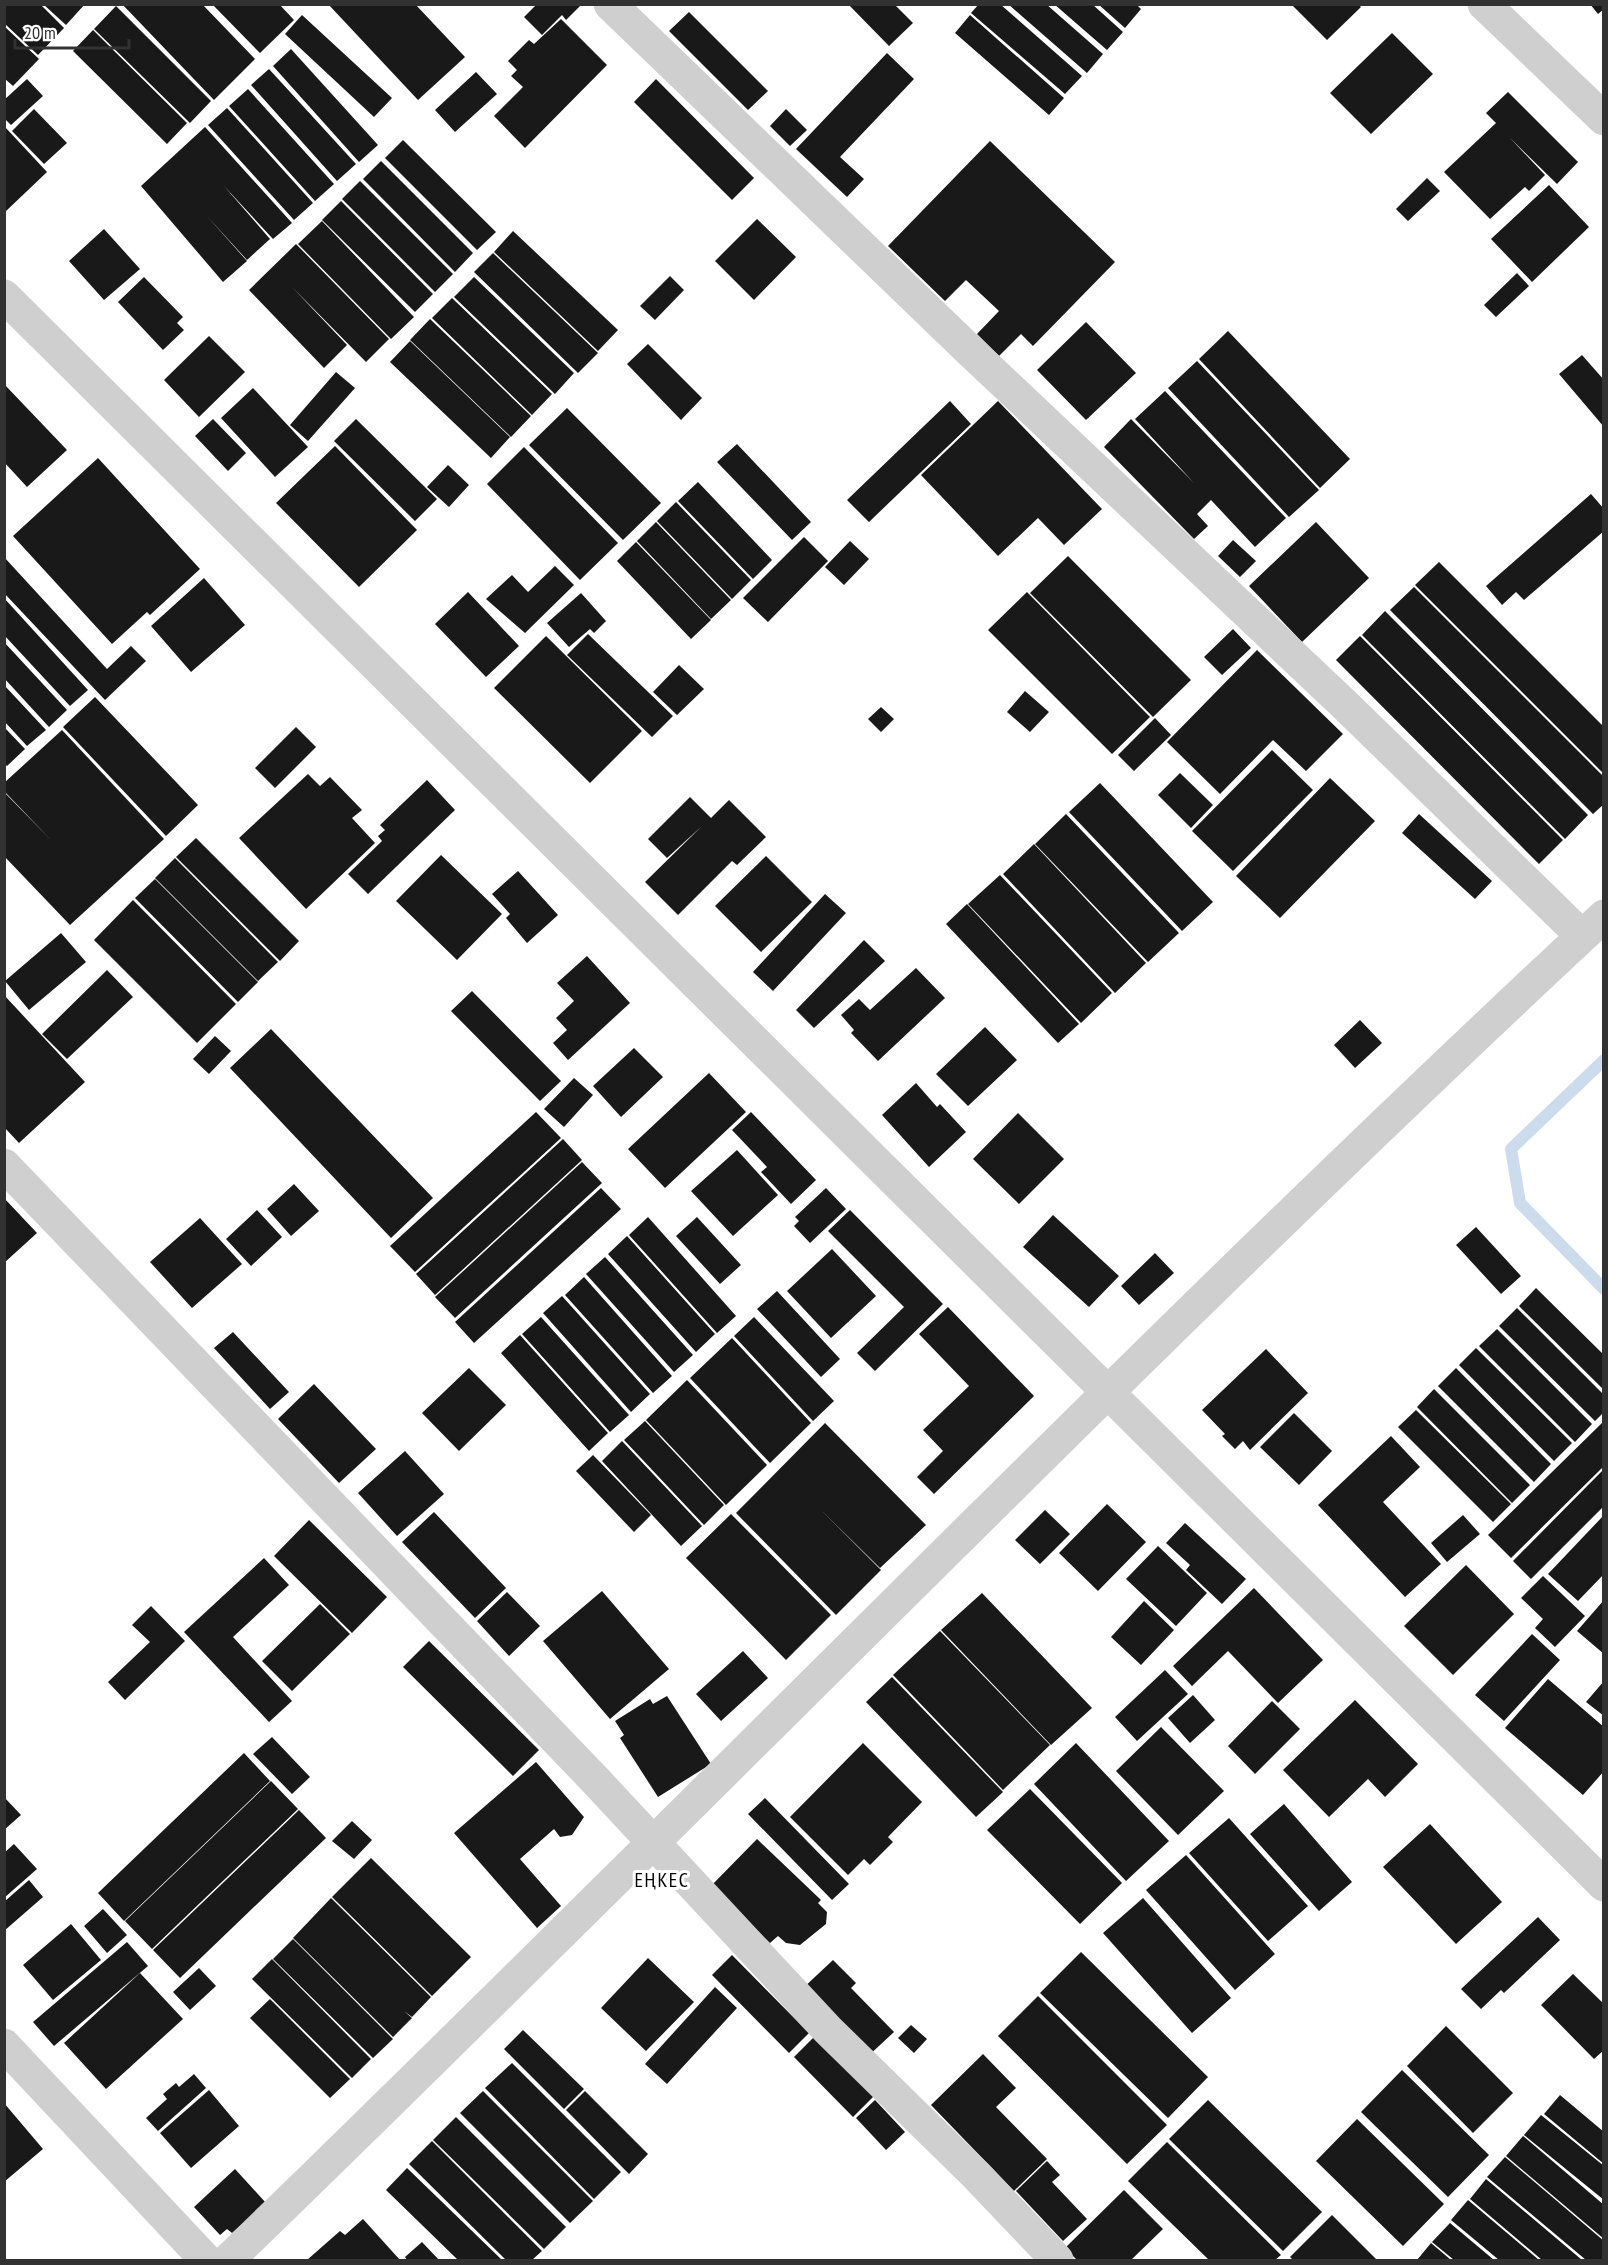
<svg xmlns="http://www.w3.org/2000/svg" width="1608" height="2265" font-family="'PT Sans Narrow',sans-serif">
	<rect width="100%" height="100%" fill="#fff"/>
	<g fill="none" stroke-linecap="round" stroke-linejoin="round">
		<path stroke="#cddced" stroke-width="12" d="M 1604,1060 L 1511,1149 L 1520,1203 L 1604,1289"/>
	</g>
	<path fill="#191919" d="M 4,4 L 40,4 L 64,28 L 38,55 L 4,23 Z
		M 43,4 L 85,4 L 66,25 Z
		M 122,4 L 202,4 L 255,59 L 214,100 Z
		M 212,4 L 279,4 L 294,20 L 260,53 Z
		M 328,4 L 415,4 L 465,57 L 418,100 Z
		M 537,4 L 579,4 L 580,6 L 566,20 L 562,15 L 542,35 L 524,17 Z
		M 848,4 L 894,4 L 913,23 L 889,46 Z
		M 979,4 L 1000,4 L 1082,76 L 1065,94 L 971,13 Z
		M 1008,4 L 1046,4 L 1103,54 L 1087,73 Z
		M 1054,4 L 1092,4 L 1123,32 L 1107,50 Z
		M 1098,4 L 1136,4 L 1141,9 L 1125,28 Z
		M 1291,4 L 1358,4 L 1361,7 L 1327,40 Z
		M 1590,4 L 1604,4 L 1604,9 L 1598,14 Z
		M 116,6 L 211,101 L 190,123 L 94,29 Z
		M 689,12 L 768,91 L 748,110 L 669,31 Z
		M 302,15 L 392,98 L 374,117 L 285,34 Z
		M 970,15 L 1064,98 L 1049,115 L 955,33 Z
		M 561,19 L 607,65 L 525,148 L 494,116 L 523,87 L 511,76 L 517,70 L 508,61 L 529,40 L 534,44 Z
		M 4,26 L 39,59 L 13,86 L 4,78 Z
		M 93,30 L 187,123 L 167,144 L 73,51 Z
		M 1392,33 L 1433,74 L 1371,134 L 1330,93 Z
		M 291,49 L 378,145 L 359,162 L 273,66 Z
		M 887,53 L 914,79 L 840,157 L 864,179 L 847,197 L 796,149 Z
		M 269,69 L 356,164 L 337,181 L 251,85 Z
		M 476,72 L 497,94 L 455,132 L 435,110 Z
		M 27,79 L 43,96 L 11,125 L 4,118 L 4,100 Z
		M 656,79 L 754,178 L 732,200 L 634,102 Z
		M 248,89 L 334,184 L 315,201 L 229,106 Z
		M 1508,92 L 1578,162 L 1557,184 L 1510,138 L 1545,175 L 1529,191 L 1525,187 L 1490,219 L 1444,172 L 1496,123 L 1486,113 Z
		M 227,108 L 313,203 L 294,220 L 208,125 Z
		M 34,109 L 67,143 L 44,164 L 12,131 Z
		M 786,109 L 807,130 L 790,146 L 770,126 Z
		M 5,127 L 47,172 L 5,212 Z
		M 205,127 L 292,223 L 273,239 L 224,186 L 270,239 L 247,260 L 206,215 L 247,261 L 223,282 L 141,186 Z
		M 403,140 L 496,232 L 477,250 L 385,158 Z
		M 990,141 L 1115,262 L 1033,346 L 1021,334 L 999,356 L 977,334 L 999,311 L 966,280 L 945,301 L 888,246 Z
		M 381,161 L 473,253 L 455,272 L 363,179 Z
		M 1427,178 L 1440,191 L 1408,221 L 1396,209 Z
		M 360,181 L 453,274 L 435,292 L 342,199 Z
		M 1549,185 L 1589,227 L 1532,282 L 1491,239 Z
		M 341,201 L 433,294 L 415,312 L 322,220 Z
		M 757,219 L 796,257 L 754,300 L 715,261 Z
		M 322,221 L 414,317 L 391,339 L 298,244 Z
		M 104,229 L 140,269 L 104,300 L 69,261 Z
		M 513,231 L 618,330 L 598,351 L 494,252 Z
		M 296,244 L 389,339 L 366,362 L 292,287 L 347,345 L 324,368 L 249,290 Z
		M 493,253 L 598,353 L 578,373 L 474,272 Z
		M 1517,273 L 1529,286 L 1496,317 L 1484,305 Z
		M 670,276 L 684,290 L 655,320 L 640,306 Z
		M 144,277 L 183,317 L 177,323 L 184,330 L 163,350 L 118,302 Z
		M 474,277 L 574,373 L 555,394 L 454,297 Z
		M 452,298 L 552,394 L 532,415 L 432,318 Z
		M 430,319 L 531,416 L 511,437 L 410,340 Z
		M 1086,322 L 1136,373 L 1086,420 L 1037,370 Z
		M 1228,331 L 1350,459 L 1320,488 L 1199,359 Z
		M 209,336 L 245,372 L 199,417 L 164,380 Z
		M 410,341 L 510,437 L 491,458 L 390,362 Z
		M 648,344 L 702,398 L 681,420 L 627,364 Z
		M 1582,355 L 1604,380 L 1604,427 L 1559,374 Z
		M 1197,361 L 1319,490 L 1289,517 L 1168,388 Z
		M 336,372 L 355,388 L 308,441 L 290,425 Z
		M 4,384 L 67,450 L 27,487 L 4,462 Z
		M 253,388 L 308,447 L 275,477 L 221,418 Z
		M 1165,391 L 1286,518 L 1255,547 L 1211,500 L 1197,514 L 1208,526 L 1194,539 L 1104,447 L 1131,419 L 1194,483 L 1135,419 Z
		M 950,401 L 971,424 L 869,522 L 847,500 Z
		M 998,401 L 1102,509 L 1064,545 L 1038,518 L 998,556 L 921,475 Z
		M 567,408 L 661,503 L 623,540 L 529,445 Z
		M 213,419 L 246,453 L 228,471 L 195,436 Z
		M 356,419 L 437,499 L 415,521 L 334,441 Z
		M 737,444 L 811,522 L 792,540 L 717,462 Z
		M 335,446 L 417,530 L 359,587 L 276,503 Z
		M 524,447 L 618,543 L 580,580 L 487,484 Z
		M 98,458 L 200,569 L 150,615 L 147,612 L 112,644 L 13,536 Z
		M 448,465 L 469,485 L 449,507 L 427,487 Z
		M 698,482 L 772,560 L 753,579 L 678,501 Z
		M 1591,494 L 1604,509 L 1604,531 L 1524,600 L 1516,592 L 1502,605 L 1486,586 Z
		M 676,502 L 751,580 L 732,599 L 657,521 Z
		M 656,522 L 731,600 L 711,619 L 637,541 Z
		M 1316,522 L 1369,578 L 1302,642 L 1249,586 Z
		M 804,537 L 828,561 L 768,622 L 743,598 Z
		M 1233,540 L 1256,561 L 1240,577 L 1218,556 Z
		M 850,541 L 869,559 L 844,585 L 825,567 Z
		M 636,542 L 711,620 L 691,639 L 617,561 Z
		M 1068,556 L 1191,680 L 1153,717 L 1030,593 Z
		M 4,557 L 107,669 L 131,646 L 146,661 L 105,700 L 4,593 Z
		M 1439,562 L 1604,727 L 1604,774 L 1415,585 Z
		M 555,566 L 574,585 L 525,633 L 486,599 L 512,575 L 528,592 Z
		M 204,578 L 245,625 L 191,672 L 151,626 Z
		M 1414,587 L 1604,777 L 1604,804 L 1593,814 L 1390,610 Z
		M 468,592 L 519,646 L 486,677 L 435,624 Z
		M 1027,592 L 1150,717 L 1112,754 L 988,630 Z
		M 581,593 L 606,621 L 594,633 L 590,629 L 569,647 L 547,623 Z
		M 4,598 L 88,690 L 70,706 L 4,635 Z
		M 1385,611 L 1588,815 L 1565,839 L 1362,635 Z
		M 1233,629 L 1251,648 L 1222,675 L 1204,657 Z
		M 588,634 L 673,716 L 652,737 L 567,655 Z
		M 546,636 L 642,731 L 590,783 L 494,688 Z
		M 1360,636 L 1563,840 L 1539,864 L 1336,660 Z
		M 4,642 L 67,710 L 49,727 L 4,678 Z
		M 1257,650 L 1343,734 L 1306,771 L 1273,740 L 1220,794 L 1167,742 Z
		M 679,665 L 704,689 L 677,715 L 653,692 Z
		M 4,685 L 46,730 L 27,746 L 4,721 Z
		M 1025,691 L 1049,712 L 1030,732 L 1007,712 Z
		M 95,697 L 198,805 L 166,836 L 63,727 Z
		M 881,707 L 894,719 L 881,732 L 868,719 Z
		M 1155,718 L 1171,735 L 1134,771 L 1118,755 Z
		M 4,727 L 25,749 L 7,766 L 4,763 Z
		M 296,727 L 316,747 L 275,788 L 255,768 Z
		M 62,730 L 164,839 L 70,925 L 4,856 L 4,792 L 52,841 L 4,791 L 4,783 Z
		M 1272,750 L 1313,790 L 1233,871 L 1192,831 Z
		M 1180,773 L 1213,805 L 1191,828 L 1158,795 Z
		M 308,774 L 320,786 L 330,777 L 362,810 L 352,818 L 375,843 L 306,909 L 239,838 Z
		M 1330,778 L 1375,821 L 1280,918 L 1236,876 Z
		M 427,780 L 455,810 L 368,894 L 348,874 L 382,841 L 378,836 L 385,830 L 380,825 Z
		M 1100,783 L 1213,902 L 1182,931 L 1069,812 Z
		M 690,797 L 711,818 L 729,800 L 766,837 L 737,865 L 732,861 L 678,915 L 645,882 L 702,826 L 667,858 L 648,839 Z
		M 1066,814 L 1179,933 L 1148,962 L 1035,844 Z
		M 1419,814 L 1492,881 L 1475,899 L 1402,833 Z
		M 196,838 L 299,941 L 280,961 L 176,857 Z
		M 1034,844 L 1146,963 L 1115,993 L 1003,874 Z
		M 441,855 L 502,914 L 457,960 L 396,901 Z
		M 766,856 L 812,902 L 761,952 L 715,906 Z
		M 175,858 L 278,962 L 258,981 L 155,878 Z
		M 518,871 L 558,915 L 527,943 L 506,918 L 510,914 L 492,894 Z
		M 1000,875 L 1112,993 L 1081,1023 L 968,904 Z
		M 155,879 L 258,982 L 238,1002 L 135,898 Z
		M 825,894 L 846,913 L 773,991 L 753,972 Z
		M 133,900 L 236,1004 L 197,1043 L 94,940 Z
		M 967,904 L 1079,1024 L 1058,1043 L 946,924 Z
		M 61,933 L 86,962 L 29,1010 L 5,981 Z
		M 864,940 L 885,961 L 814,1028 L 796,1010 Z
		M 587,956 L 630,1003 L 568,1060 L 553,1043 L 567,1030 L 556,1018 L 574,1001 L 557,983 Z
		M 916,968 L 945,998 L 878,1061 L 851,1033 L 854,1030 L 841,1015 L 859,999 L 870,1010 Z
		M 107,970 L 133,997 L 67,1059 L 42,1034 Z
		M 472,991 L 561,1081 L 540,1101 L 451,1011 Z
		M 4,995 L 85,1082 L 19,1143 L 4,1127 Z
		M 1360,1020 L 1382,1043 L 1355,1068 L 1334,1045 Z
		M 985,1027 L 1017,1060 L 968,1106 L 936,1074 Z
		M 271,1029 L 433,1198 L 391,1238 L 230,1068 Z
		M 215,1036 L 231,1051 L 209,1074 L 193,1059 Z
		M 634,1048 L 663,1077 L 621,1117 L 593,1086 Z
		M 709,1073 L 746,1112 L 665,1188 L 628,1149 Z
		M 574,1078 L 593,1095 L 564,1127 L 544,1109 Z
		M 916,1083 L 937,1107 L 940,1104 L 966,1132 L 929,1167 L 882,1115 Z
		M 536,1112 L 561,1138 L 415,1272 L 390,1246 Z
		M 751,1112 L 816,1180 L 791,1204 L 761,1172 L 767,1167 L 732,1130 Z
		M 1018,1113 L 1064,1159 L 1019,1204 L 973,1159 Z
		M 563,1139 L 582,1160 L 435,1295 L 416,1274 Z
		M 737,1150 L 778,1195 L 733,1236 L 691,1191 Z
		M 582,1162 L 602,1183 L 455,1318 L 435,1297 Z
		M 294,1184 L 319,1211 L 291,1236 L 267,1209 Z
		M 601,1188 L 621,1209 L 474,1343 L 455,1322 Z
		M 826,1188 L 846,1209 L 810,1243 L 794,1226 L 799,1221 L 795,1217 Z
		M 4,1198 L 37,1233 L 4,1263 Z
		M 257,1210 L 282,1237 L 251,1266 L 226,1239 Z
		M 850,1210 L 943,1304 L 875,1371 L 857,1353 L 904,1307 L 828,1231 Z
		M 1053,1215 L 1119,1276 L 1089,1307 L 1023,1247 Z
		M 648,1217 L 736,1316 L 717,1333 L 629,1235 Z
		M 697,1217 L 741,1265 L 720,1284 L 676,1236 Z
		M 200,1218 L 242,1264 L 192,1308 L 150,1262 Z
		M 1476,1227 L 1521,1276 L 1501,1294 L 1456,1245 Z
		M 627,1236 L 715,1334 L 696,1352 L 608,1254 Z
		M 832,1249 L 876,1296 L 831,1338 L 787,1291 Z
		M 1155,1253 L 1174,1273 L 1139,1305 L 1121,1286 Z
		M 605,1257 L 693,1355 L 674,1372 L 586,1274 Z
		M 584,1277 L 672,1376 L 653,1393 L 565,1295 Z
		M 1536,1288 L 1604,1355 L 1604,1390 L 1519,1306 Z
		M 777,1291 L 840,1359 L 821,1377 L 757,1309 Z
		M 562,1296 L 650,1394 L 631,1412 L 543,1313 Z
		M 948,1307 L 1034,1396 L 934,1494 L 917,1477 L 943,1451 L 923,1430 L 969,1386 L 919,1334 Z
		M 1517,1308 L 1604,1395 L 1604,1412 L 1595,1421 L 1499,1326 Z
		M 541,1317 L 629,1415 L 610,1432 L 522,1334 Z
		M 754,1317 L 834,1401 L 813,1421 L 734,1336 Z
		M 1497,1329 L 1592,1424 L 1575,1442 L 1479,1346 Z
		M 233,1332 L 289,1392 L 270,1409 L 214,1348 Z
		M 520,1335 L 608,1433 L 589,1451 L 501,1353 Z
		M 732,1338 L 811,1423 L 770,1463 L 690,1378 Z
		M 1476,1348 L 1572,1443 L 1554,1461 L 1459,1365 Z
		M 1266,1349 L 1308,1393 L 1250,1450 L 1243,1441 L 1235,1449 L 1222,1436 L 1225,1434 L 1202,1410 Z
		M 469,1368 L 506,1405 L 459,1451 L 422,1413 Z
		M 1456,1368 L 1551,1464 L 1534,1482 L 1438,1386 Z
		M 687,1380 L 767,1465 L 726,1505 L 646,1420 Z
		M 314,1384 L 376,1449 L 339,1483 L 278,1419 Z
		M 1434,1389 L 1530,1485 L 1512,1503 L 1417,1407 Z
		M 1416,1410 L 1511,1504 L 1493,1522 L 1398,1427 Z
		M 1294,1413 L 1332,1451 L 1299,1485 L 1260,1447 Z
		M 645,1421 L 724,1505 L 704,1525 L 624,1440 Z
		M 1604,1421 L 1604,1466 L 1511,1558 L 1488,1535 Z
		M 825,1423 L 926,1525 L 880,1568 L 822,1511 L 881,1570 L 836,1615 L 736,1513 Z
		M 1391,1436 L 1420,1467 L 1383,1502 L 1441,1564 L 1405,1597 L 1318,1505 Z
		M 622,1441 L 702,1526 L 681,1546 L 602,1461 Z
		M 405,1451 L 444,1494 L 397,1536 L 358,1493 Z
		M 593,1455 L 651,1515 L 634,1532 L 576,1471 Z
		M 1604,1469 L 1604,1506 L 1531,1579 L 1513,1561 Z
		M 1107,1504 L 1146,1542 L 1098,1591 L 1059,1553 Z
		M 1045,1510 L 1070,1534 L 1040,1564 L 1015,1540 Z
		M 434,1512 L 506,1588 L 475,1618 L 402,1542 Z
		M 731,1514 L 831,1615 L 786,1660 L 686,1558 Z
		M 1463,1515 L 1480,1534 L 1447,1562 L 1431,1543 Z
		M 1604,1515 L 1604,1574 L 1578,1601 L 1548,1574 Z
		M 309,1520 L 387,1597 L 352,1633 L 274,1556 Z
		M 1185,1523 L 1246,1579 L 1222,1604 L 1186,1570 L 1190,1565 L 1166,1543 Z
		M 1158,1546 L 1207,1593 L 1176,1626 L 1126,1579 Z
		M 264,1558 L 289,1585 L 233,1637 L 292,1701 L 269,1722 L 184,1632 Z
		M 1466,1565 L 1514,1614 L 1453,1675 L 1404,1626 Z
		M 1543,1576 L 1585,1616 L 1555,1647 L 1535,1628 L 1543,1619 L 1521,1598 Z
		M 1254,1588 L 1323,1660 L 1278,1703 L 1228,1651 L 1192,1686 L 1173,1666 Z
		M 602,1591 L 669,1669 L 610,1719 L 543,1641 Z
		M 507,1592 L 540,1626 L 509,1656 L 477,1621 Z
		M 982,1593 L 1092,1708 L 1051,1745 L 941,1630 Z
		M 1604,1600 L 1604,1654 L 1577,1631 Z
		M 1144,1601 L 1174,1630 L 1141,1665 L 1111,1637 Z
		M 320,1604 L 350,1634 L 292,1691 L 262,1661 Z
		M 151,1606 L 185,1641 L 125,1700 L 108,1682 L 150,1642 L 132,1625 Z
		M 940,1631 L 1050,1745 L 1003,1790 L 893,1675 Z
		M 1532,1634 L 1560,1660 L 1504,1721 L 1475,1695 Z
		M 429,1641 L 539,1750 L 513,1776 L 403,1667 Z
		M 743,1651 L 768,1678 L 721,1721 L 696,1694 Z
		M 1165,1670 L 1188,1694 L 1137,1741 L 1115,1717 Z
		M 892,1677 L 1003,1792 L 976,1817 L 866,1702 Z
		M 1548,1679 L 1604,1727 L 1604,1771 L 1583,1795 L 1505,1728 Z
		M 1604,1681 L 1604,1716 L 1586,1702 Z
		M 1193,1695 L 1215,1720 L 1190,1743 L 1168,1718 Z
		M 667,1696 L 711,1764 L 658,1797 L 620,1738 L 624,1735 L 615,1721 L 650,1699 L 653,1704 Z
		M 1355,1700 L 1418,1764 L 1385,1797 L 1368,1779 L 1329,1817 L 1283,1770 Z
		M 1272,1701 L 1300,1729 L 1255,1774 L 1228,1746 Z
		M 1161,1727 L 1224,1791 L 1178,1835 L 1116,1771 Z
		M 272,1737 L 310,1777 L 292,1794 L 253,1754 Z
		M 863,1743 L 922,1802 L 888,1837 L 893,1842 L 870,1865 L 864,1859 L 848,1875 L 790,1817 Z
		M 1076,1743 L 1169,1841 L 1126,1881 L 1034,1784 Z
		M 244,1753 L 270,1781 L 124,1921 L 98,1893 Z
		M 536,1762 L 584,1817 L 572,1835 L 560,1837 L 554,1829 L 520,1859 L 561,1906 L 537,1928 L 454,1833 Z
		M 271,1781 L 298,1809 L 152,1949 L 125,1921 Z
		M 1030,1789 L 1122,1883 L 1080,1924 L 987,1830 Z
		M 4,1797 L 21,1815 L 4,1830 Z
		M 765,1798 L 849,1884 L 832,1900 L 748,1814 Z
		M 1284,1804 L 1352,1882 L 1319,1911 L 1250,1834 Z
		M 299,1810 L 326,1838 L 180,1978 L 153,1950 Z
		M 1229,1818 L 1308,1906 L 1268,1941 L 1189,1853 Z
		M 352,1821 L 372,1840 L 354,1859 L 332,1841 Z
		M 1430,1824 L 1502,1902 L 1456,1944 L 1383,1867 Z
		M 757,1839 L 821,1900 L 818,1903 L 827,1912 L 826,1924 L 800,1945 L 786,1943 L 778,1936 L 770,1943 L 711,1886 Z
		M 14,1844 L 37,1869 L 4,1898 L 4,1853 Z
		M 1186,1855 L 1275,1954 L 1235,1990 L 1146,1890 Z
		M 371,1858 L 471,1957 L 432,1996 L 332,1897 Z
		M 29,1880 L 43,1897 L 4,1931 L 4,1902 Z
		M 331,1898 L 431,1997 L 412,2017 L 404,2011 L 412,2018 L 393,2037 L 293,1938 Z
		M 1143,1898 L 1231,1998 L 1192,2033 L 1103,1933 Z
		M 103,1909 L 127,1935 L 107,1953 L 84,1926 Z
		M 1538,1917 L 1560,1940 L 1504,1993 L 1501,1990 L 1481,2009 L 1461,1989 Z
		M 71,1924 L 101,1960 L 53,2000 L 23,1965 Z
		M 293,1939 L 393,2039 L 373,2058 L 273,1959 Z
		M 127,1942 L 148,1966 L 54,2046 L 33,2022 Z
		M 1081,1952 L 1208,2077 L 1168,2118 L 1040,1993 Z
		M 732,1955 L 809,2033 L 789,2053 L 712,1975 Z
		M 648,1958 L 694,2002 L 646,2051 L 601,2008 Z
		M 272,1959 L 371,2059 L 352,2078 L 252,1979 Z
		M 833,1960 L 856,1983 L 851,1988 L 894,2032 L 866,2058 L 801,1990 Z
		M 199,1968 L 216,1986 L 190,2010 L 173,1992 Z
		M 140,1973 L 183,2019 L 106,2089 L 64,2043 Z
		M 1573,1974 L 1604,2004 L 1604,2050 L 1594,2059 L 1541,2005 Z
		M 715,1987 L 737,2008 L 667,2084 L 645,2064 Z
		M 1038,1996 L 1167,2125 L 1127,2164 L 998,2036 Z
		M 270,1999 L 350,2079 L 330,2098 L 250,2018 Z
		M 911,2025 L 927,2039 L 914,2053 L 898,2038 Z
		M 1446,2026 L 1513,2093 L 1473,2133 L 1407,2066 Z
		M 523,2030 L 584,2089 L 564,2109 L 504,2049 Z
		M 814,2037 L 874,2096 L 853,2117 L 794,2057 Z
		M 983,2054 L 1016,2088 L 996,2107 L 1047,2159 L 1014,2191 L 931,2105 Z
		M 512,2063 L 621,2172 L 594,2199 L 485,2088 Z
		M 1402,2070 L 1489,2155 L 1448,2197 L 1361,2112 Z
		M 194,2074 L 206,2088 L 158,2131 L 146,2118 L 167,2099 L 163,2094 L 176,2083 L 179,2087 Z
		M 209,2090 L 239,2126 L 191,2168 L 160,2133 Z
		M 483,2091 L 593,2201 L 570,2223 L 460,2113 Z
		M 585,2091 L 648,2154 L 629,2174 L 566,2110 Z
		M 1560,2095 L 1604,2132 L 1604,2164 L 1544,2114 Z
		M 875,2100 L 905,2132 L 886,2150 L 856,2118 Z
		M 1208,2100 L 1322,2212 L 1283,2251 L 1169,2139 Z
		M 4,2103 L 43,2149 L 4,2182 Z
		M 1541,2115 L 1604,2166 L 1604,2200 L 1524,2135 Z
		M 456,2117 L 566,2227 L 544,2249 L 433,2140 Z
		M 1357,2119 L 1444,2204 L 1403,2246 L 1316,2161 Z
		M 1523,2136 L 1604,2205 L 1604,2239 L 1506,2156 Z
		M 432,2141 L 542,2251 L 532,2260 L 506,2260 L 409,2164 Z
		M 1167,2142 L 1281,2255 L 1275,2260 L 1209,2260 L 1128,2181 Z
		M 1505,2157 L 1604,2241 L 1604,2260 L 1586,2260 L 1487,2177 Z
		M 1047,2161 L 1060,2175 L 1052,2182 L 1087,2219 L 1063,2241 L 1016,2191 Z
		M 407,2168 L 502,2260 L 458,2260 L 386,2190 Z
		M 235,2169 L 266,2203 L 232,2233 L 227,2229 L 220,2235 L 194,2207 Z
		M 1486,2179 L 1582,2260 L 1542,2260 L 1470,2199 Z
		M 1124,2190 L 1163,2229 L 1131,2260 L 1077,2260 L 1065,2248 Z
		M 1468,2200 L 1539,2260 L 1499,2260 L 1451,2220 Z
		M 1332,2215 L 1377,2260 L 1293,2260 L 1290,2257 Z
		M 363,2219 L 400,2260 L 307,2260 L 340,2231 L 345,2235 Z
		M 1450,2223 L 1494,2260 L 1454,2260 L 1432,2242 Z
		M 422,2242 L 439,2260 L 407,2260 L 405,2257 Z
		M 1431,2243 L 1451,2260 L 1417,2260 Z"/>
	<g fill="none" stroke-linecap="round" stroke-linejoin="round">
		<path stroke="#cfcfcf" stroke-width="33" d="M 610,4 L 966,347 L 1346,706 L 1582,936
			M 1484,4 L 1604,119
			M 4,296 L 1604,1885
			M 4,1165 L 597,1782 L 828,2030 L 976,2175 L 1057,2260
			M 4,2045 L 206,2260
			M 228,2260 C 689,1815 1134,1353 1604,916"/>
	</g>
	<g text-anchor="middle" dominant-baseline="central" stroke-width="6" stroke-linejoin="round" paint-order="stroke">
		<g font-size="20" letter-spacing="1.5" fill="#000" stroke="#fff">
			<text x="662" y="1880">ЕҢКЕС</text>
		</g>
	</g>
	<rect width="1608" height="2265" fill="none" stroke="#323232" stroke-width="12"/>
	<path d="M15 39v9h114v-9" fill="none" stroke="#323232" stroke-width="3"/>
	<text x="24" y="39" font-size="18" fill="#323232" stroke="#ffffff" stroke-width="4.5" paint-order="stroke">20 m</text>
</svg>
